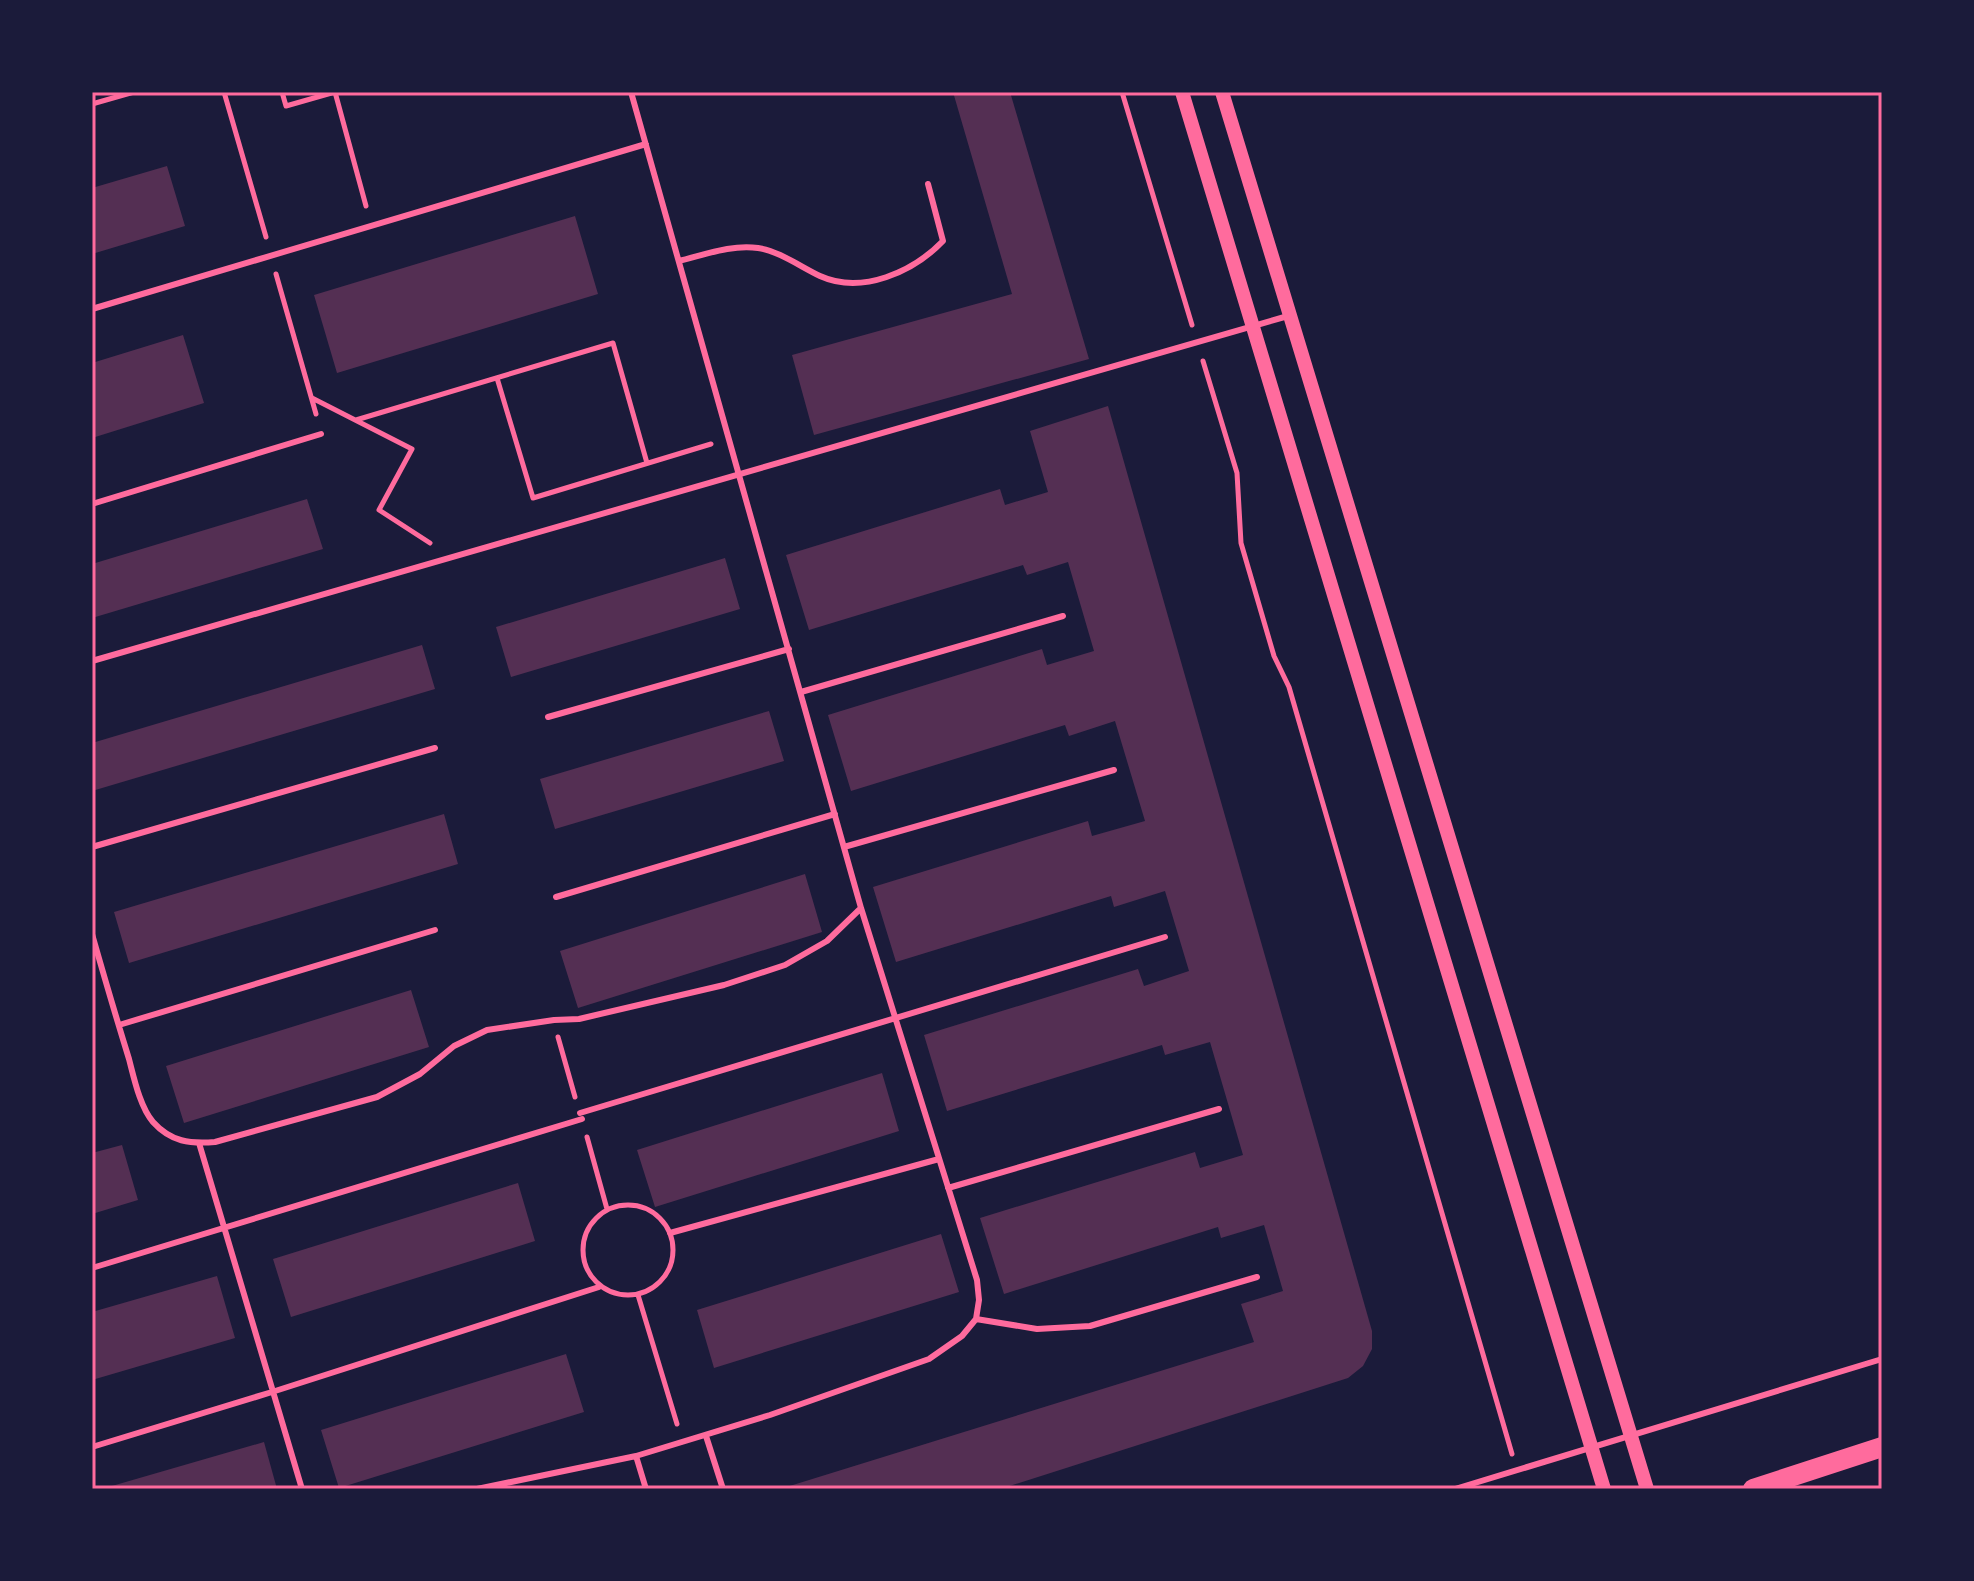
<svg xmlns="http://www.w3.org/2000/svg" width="1974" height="1581" font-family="Georgia,serif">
	<rect width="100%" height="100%" fill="#1b1b3a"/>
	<path fill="#542f53" d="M 953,92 L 1010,92 L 1089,359 L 814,435 L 792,355 L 1012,294 Z
		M 167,166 L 185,226 L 92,254 L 92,188 Z
		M 575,216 L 598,294 L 337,373 L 314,295 Z
		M 183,335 L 204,403 L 92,438 L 92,363 Z
		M 1108,406 L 1372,1331 L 1372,1349 L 1363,1366 L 1348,1378 L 1000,1489 L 780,1489 L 1254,1342 L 1241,1304 L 1283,1291 L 1264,1225 L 1221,1238 L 1218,1227 L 1004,1294 L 980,1218 L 1195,1152 L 1200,1168 L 1243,1155 L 1210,1042 L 1165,1055 L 1162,1045 L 947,1111 L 924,1035 L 1138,969 L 1144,986 L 1189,971 L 1165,891 L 1114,907 L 1111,896 L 896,962 L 873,887 L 1088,821 L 1092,836 L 1145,821 L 1115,721 L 1069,736 L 1065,725 L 851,791 L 828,715 L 1042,649 L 1047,665 L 1094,651 L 1068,562 L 1027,575 L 1023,565 L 809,630 L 786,555 L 1000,489 L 1005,505 L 1048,492 L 1030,431 Z
		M 307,499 L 323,549 L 92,618 L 92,564 Z
		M 725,558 L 740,609 L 511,677 L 496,627 Z
		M 422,645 L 435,689 L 92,791 L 92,743 Z
		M 769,711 L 784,761 L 555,829 L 540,779 Z
		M 444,814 L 458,864 L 129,963 L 114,912 Z
		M 805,874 L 822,932 L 578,1008 L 560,951 Z
		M 411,990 L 429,1047 L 184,1123 L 166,1066 Z
		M 882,1073 L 899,1131 L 655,1207 L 637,1150 Z
		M 122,1145 L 138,1200 L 92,1214 L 92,1153 Z
		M 518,1183 L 535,1241 L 291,1317 L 273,1259 Z
		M 941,1234 L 959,1292 L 714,1368 L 697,1310 Z
		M 217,1276 L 235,1338 L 92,1380 L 92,1312 Z
		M 566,1354 L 584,1412 L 339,1488 L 321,1430 Z
		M 264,1442 L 277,1489 L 105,1489 L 105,1488 Z"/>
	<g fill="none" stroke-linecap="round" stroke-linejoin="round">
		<path stroke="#ff6b9d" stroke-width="5" d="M 224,92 L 266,237
			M 282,92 L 286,106 L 335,92 L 366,206
			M 1122,92 L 1192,325
			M 92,104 L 134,92
			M 276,274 L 316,414
			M 1203,361 L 1237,473 L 1241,543 L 1274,656 L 1289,687 L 1512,1454
			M 497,378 L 533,498 L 711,444
			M 312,398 L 412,449 L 379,510 L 430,543
			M 356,420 L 613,343 L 647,463
			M 558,1037 L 575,1097
			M 587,1137 L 607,1209
			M583 1250a45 45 0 1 1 90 0a45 45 0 1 1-90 0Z
			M 638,1295 L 677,1424"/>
		<path stroke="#ff6b9d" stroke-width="6" d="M 679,261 C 704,255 732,244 758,248 C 779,251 801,267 820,276 C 862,295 913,272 943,241 L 928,184
			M 92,309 L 646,144
			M 92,504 L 321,434
			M 92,661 L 1288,316
			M 801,692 L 1063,616
			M 548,717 L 789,649
			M 92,847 L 435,748
			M 844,847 L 1114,770
			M 556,897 L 835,814
			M 92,934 C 104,976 116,1017 129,1059 C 134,1078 140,1107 153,1122 C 171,1142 190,1144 215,1142 L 377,1097 L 420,1074 L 454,1046 L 487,1030 L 554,1020 L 579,1019 L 724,985 L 785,965 L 827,941 L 861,908
			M 119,1025 L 435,930
			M 580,1113 L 1165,937
			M 199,1143 L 302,1489
			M 948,1188 L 1219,1109
			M 670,1233 L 939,1159
			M 92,1268 L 582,1119
			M 976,1319 L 1037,1329 L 1090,1326 L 1257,1277
			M 706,1436 L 723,1489
			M 92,1447 L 272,1392 L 599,1287
			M 636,1456 L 646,1489
			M 477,1489 L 636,1456 L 770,1415 L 929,1359 L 962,1336 L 976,1319 L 979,1300 L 977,1280 L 861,908 L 631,92
			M 1455,1489 L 1882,1359"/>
		<path stroke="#ff6b9d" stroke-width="14" d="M 1182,92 L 1604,1489
			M 1222,92 L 1647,1489"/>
		<path stroke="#ff6b9d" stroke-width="20" d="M 1753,1489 L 1882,1447"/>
	</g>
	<rect width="1974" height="1581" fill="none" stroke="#1b1b3a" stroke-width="188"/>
	<rect x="94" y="94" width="1786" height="1393" fill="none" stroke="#ff6b9d" stroke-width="3"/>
</svg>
